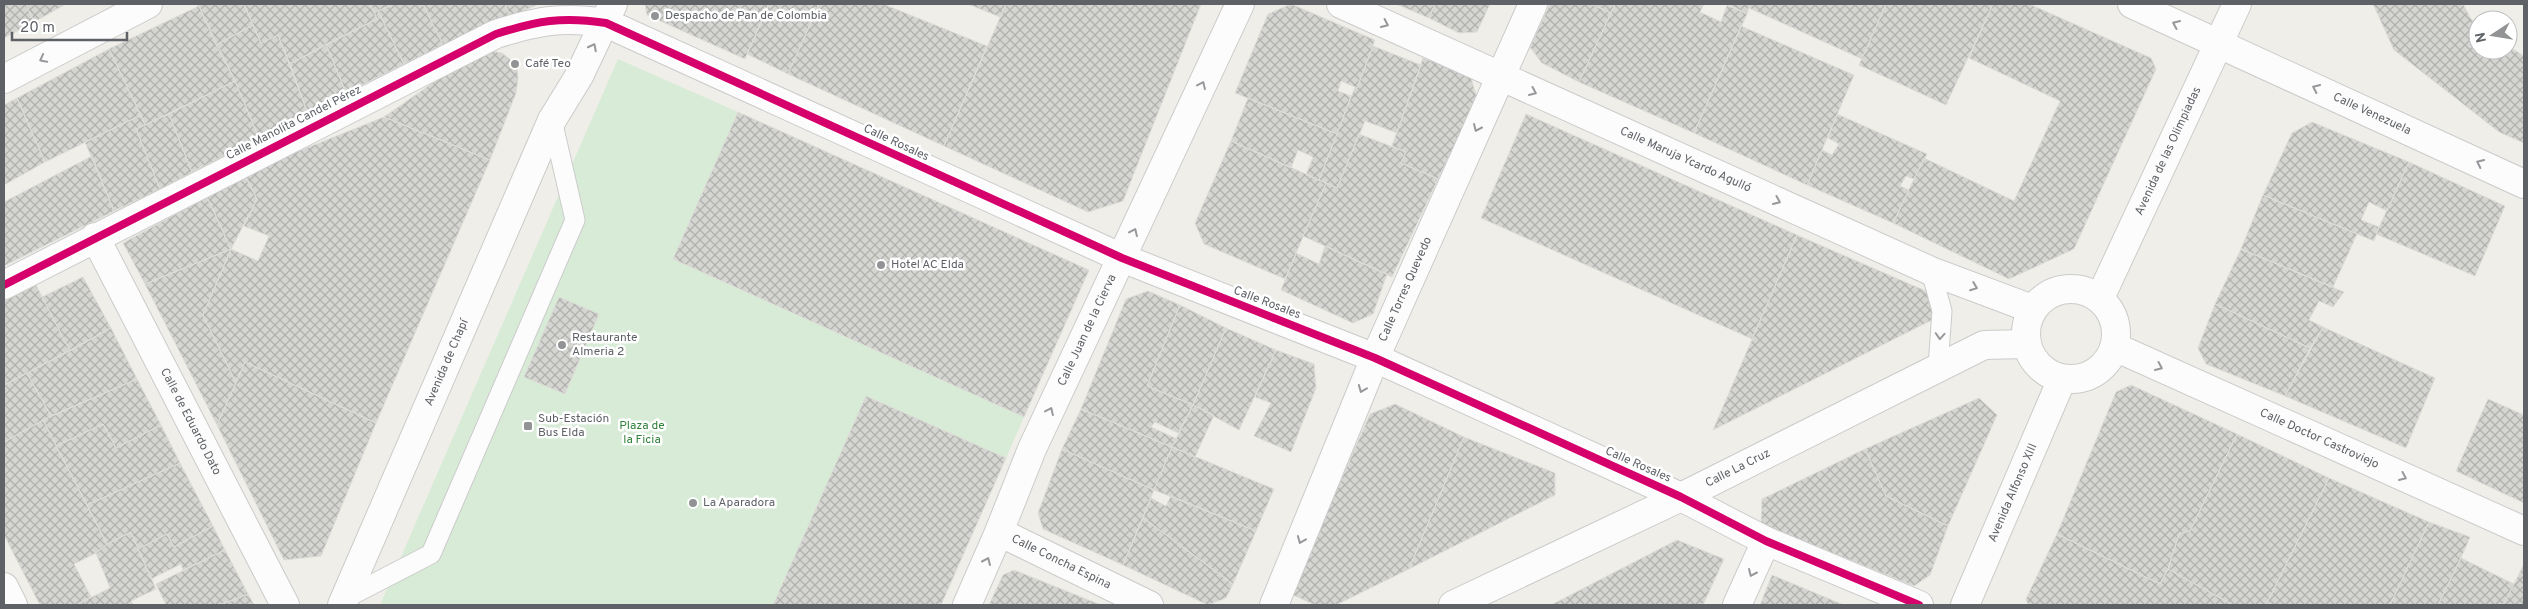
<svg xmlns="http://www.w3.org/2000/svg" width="2528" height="609" font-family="Overpass,sans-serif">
	<defs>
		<pattern id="building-cross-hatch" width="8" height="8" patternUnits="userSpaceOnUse" patternTransform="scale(1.25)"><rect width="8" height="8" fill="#d5d5d2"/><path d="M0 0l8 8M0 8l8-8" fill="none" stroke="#b0b0ae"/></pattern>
	</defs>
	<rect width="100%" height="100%" fill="#efeee9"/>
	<path fill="#d7ebd6" d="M 618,59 L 738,112 L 673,259 L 1024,417 L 1006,458 L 866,396 L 773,605 L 380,605 Z"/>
	<path fill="url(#building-cross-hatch)" stroke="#deddd8" d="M 4,4 L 26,4 L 34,22 L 4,38 Z
		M 26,4 L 66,4 L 34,22 Z
		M 198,4 L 244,4 L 253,25 L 216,45 L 199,6 L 196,5 Z
		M 244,4 L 370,4 L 377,19 L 290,64 L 278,35 L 261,43 Z
		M 370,4 L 394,4 L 378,11 L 381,17 L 377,19 Z
		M 394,4 L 423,4 L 443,45 L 404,64 L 378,11 Z
		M 423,4 L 505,4 L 510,17 L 443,45 Z
		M 505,4 L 539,4 L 510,17 Z
		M 645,4 L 769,4 L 745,59 L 647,15 Z
		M 769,4 L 819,4 L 788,74 L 747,54 Z
		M 819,4 L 883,4 L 987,46 L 944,146 L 788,74 Z
		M 968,4 L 1006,4 L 1000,17 Z
		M 1006,4 L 1201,4 L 1123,201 L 1088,212 L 944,146 Z
		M 1291,4 L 1375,40 L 1357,88 L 1341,81 L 1338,91 L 1351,96 L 1337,134 L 1235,93 L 1268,14 Z
		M 1396,4 L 1435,4 L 1429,18 Z
		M 1435,4 L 1490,4 L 1477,32 L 1459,33 L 1429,18 Z
		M 1550,4 L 1591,4 L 1611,13 L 1579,82 L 1542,63 L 1530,47 Z
		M 1591,4 L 1615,4 L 1611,13 Z
		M 1615,4 L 1704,4 L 1700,12 L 1721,22 L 1727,5 L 1747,14 L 1694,133 L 1579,82 Z
		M 1728,4 L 1750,4 L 1747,14 Z
		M 1750,4 L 1886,4 L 1862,59 L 1749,8 Z
		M 1886,4 L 1993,4 L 1946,105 L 1859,65 Z
		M 1993,4 L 2029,4 L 2151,58 L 2156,69 L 2074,249 L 2009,279 L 1893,223 L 1924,158 L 2014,201 L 2060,101 L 1969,58 Z
		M 2373,4 L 2463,4 L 2471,19 L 2478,25 L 2478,50 L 2508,50 L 2508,46 L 2524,56 L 2524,143 L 2499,132 L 2394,50 Z
		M 199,6 L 235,81 L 145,125 L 109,49 Z
		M 381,17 L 404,64 L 346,93 L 326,44 Z
		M 253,25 L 261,43 L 278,35 L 308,114 L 259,138 L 235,81 L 216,45 Z
		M 1741,26 L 1854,75 L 1807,185 L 1694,133 Z
		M 326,44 L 346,93 L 308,114 L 290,64 Z
		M 1373,46 L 1421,65 L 1397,133 L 1365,121 L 1337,188 L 1319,180 L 1355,87 L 1357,88 Z
		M 109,49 L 141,115 L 45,162 L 17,98 Z
		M 491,51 L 502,53 L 517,65 L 518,79 L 516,93 L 490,160 L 384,117 L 467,59 Z
		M 1423,58 L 1470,75 L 1477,98 L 1438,179 L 1401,163 L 1406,152 L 1392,146 Z
		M 235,81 L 259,138 L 192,172 L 169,114 Z
		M 17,98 L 45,162 L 4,185 L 4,105 Z
		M 1248,98 L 1337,134 L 1319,180 L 1306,175 L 1313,157 L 1298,150 L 1291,168 L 1231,141 Z
		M 738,112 L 1089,270 L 1024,417 L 673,259 Z
		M 169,114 L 192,172 L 160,189 L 136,129 Z
		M 1526,114 L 1797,235 L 1752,339 L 1481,218 Z
		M 1837,114 L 1927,154 L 1914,179 L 1906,176 L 1900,186 L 1909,190 L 1893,223 L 1807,185 L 1822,150 L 1832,155 L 1839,144 L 1828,138 Z
		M 141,115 L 145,125 L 136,129 L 160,189 L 114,211 L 85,142 Z
		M 384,117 L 490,160 L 376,423 L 245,362 L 236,383 L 203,315 L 231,249 L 258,261 L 269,236 L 244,226 L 257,199 L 244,173 Z
		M 2312,122 L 2409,162 L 2387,211 L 2369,202 L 2361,220 L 2379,227 L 2374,241 L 2263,195 L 2292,133 Z
		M 1359,134 L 1406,152 L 1401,163 L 1438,179 L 1392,277 L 1303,236 L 1326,183 L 1337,188 Z
		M 1231,141 L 1326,183 L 1285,279 L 1204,244 L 1195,223 Z
		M 92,156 L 114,211 L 4,266 L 4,202 Z
		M 2409,162 L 2505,206 L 2475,276 L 2376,234 Z
		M 246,178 L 257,199 L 231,249 L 207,197 Z
		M 2263,195 L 2357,234 L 2333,287 L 2241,249 Z
		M 207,197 L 231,249 L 145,284 L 123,243 Z
		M 1797,235 L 1935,295 L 1934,319 L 1713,430 Z
		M 1325,246 L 1387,274 L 1373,314 L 1353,323 L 1281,290 L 1296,253 L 1319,264 Z
		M 231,249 L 203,315 L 236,383 L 217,425 L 145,284 Z
		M 2241,249 L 2344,292 L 2333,307 L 2319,301 L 2309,320 L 2323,327 L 2310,348 L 2215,304 Z
		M 83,277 L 111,328 L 70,351 L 42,297 Z
		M 36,285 L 70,351 L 4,385 L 4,301 Z
		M 1148,291 L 1180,305 L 1147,386 L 1193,405 L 1178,433 L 1155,422 L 1151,427 L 1177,439 L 1172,447 L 1081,409 L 1126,299 Z
		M 559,297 L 599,314 L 565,394 L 524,377 Z
		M 2215,304 L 2310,348 L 2285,396 L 2206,364 L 2198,348 Z
		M 1180,305 L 1226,328 L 1193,405 L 1147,386 Z
		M 2323,327 L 2435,378 L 2406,448 L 2285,396 Z
		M 111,328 L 137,379 L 51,416 L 27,373 Z
		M 1226,328 L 1276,350 L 1239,430 L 1193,405 Z
		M 1276,350 L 1314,364 L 1316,388 L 1291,452 L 1254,436 L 1271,403 L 1255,397 Z
		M 245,362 L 376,423 L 321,556 L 284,560 L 217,425 Z
		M 27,373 L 51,416 L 4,442 L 4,385 Z
		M 137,379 L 161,425 L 116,448 L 103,424 L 56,446 L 43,420 Z
		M 2131,385 L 2237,434 L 2190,531 L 2179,534 L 2168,569 L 2160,584 L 2057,534 L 2116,392 Z
		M 866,396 L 1006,458 L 941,605 L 773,605 Z
		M 1979,398 L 1997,415 L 1948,526 L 1886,496 L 1865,449 Z
		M 2488,399 L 2524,415 L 2524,503 L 2456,471 Z
		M 1395,404 L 1464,437 L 1409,569 L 1336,605 L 1315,605 L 1291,594 L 1370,414 Z
		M 1193,405 L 1214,415 L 1195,457 L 1172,447 Z
		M 1081,409 L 1172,447 L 1154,490 L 1062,449 Z
		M 43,420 L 107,544 L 96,553 L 74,564 L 91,597 L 76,605 L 40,605 L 4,535 L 4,442 Z
		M 103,424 L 116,448 L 161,425 L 180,463 L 87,505 L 56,446 Z
		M 2237,434 L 2329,478 L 2266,605 L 2233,605 L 2168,569 L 2179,534 L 2190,531 Z
		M 1464,437 L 1555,473 L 1555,495 L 1409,569 Z
		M 1172,447 L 1274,489 L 1256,531 L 1154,490 Z
		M 1062,449 L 1154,490 L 1123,565 L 1043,529 L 1038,513 Z
		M 1865,449 L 1886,496 L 1948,526 L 1930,575 L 1914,586 L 1761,524 L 1762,499 Z
		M 180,463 L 213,526 L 174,547 L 167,534 L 138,549 L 131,532 L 107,544 L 87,505 Z
		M 2329,478 L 2429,522 L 2390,605 L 2266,605 Z
		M 1171,496 L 1256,531 L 1233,584 L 1143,518 L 1151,498 L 1166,506 Z
		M 1143,518 L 1233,584 L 1226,598 L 1208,605 L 1123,565 Z
		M 2429,522 L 2470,537 L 2461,558 L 2438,605 L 2390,605 Z
		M 213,526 L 225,550 L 183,570 L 181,564 L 151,579 L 138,549 L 167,534 L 174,547 Z
		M 131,532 L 156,589 L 131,601 L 133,605 L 76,605 L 110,588 L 96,553 L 107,544 Z
		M 2057,534 L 2160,584 L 2168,569 L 2233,605 L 2028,605 L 2026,599 Z
		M 1677,540 L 1724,559 L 1703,605 L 1551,605 Z
		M 225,550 L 248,594 L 220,605 L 166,605 L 156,584 Z
		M 2461,558 L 2514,584 L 2503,605 L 2438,605 Z
		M 2524,564 L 2524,605 L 2503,605 L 2514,584 Z
		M 1014,570 L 1101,605 L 989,605 L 1003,575 Z
		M 1772,575 L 1844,605 L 1760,605 Z
		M 248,594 L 254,605 L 220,605 Z"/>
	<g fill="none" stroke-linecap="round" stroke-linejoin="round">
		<defs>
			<path id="lane" d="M 1931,271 L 1942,311 L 1938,367
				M 344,599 L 431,554 L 575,220 L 552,120"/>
			<g id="street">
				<path id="s1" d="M 1341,4 L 1931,271 L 2032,309"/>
				<path id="s2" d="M 2132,4 L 2524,184"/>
				<path d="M 4,79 L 148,4"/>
				<path d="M 552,120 L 579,76 L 613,4"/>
				<path id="s3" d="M 95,237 L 285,605"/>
				<path d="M 4,285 L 496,34 C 537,21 562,16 606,23 L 1122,258 L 1375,358 L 1681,497 L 1766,541 L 1919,605"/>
				<path id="s4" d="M 2115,347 L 2524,531"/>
				<path id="s5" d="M 999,532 L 1149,605"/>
				<path id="s6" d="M 967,605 L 999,532 L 1032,449 L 1240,4"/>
				<path id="s7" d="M 1274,605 L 1375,358 L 1533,4"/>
				<path id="s8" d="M 1453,605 L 1681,497 L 1984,345 L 2027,344"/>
				<path d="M 1737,605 L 1766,541"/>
			</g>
			<g id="secondary">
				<circle cx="2071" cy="334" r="45"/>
				<path id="s9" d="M 2100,298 L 2237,4"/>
				<path d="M 4,587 L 13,605"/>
				<path id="s10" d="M 342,605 L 552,120"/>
				<path id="s11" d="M 1965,605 L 2062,379"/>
			</g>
		</defs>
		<use href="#lane" stroke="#cbcbcb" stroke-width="21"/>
		<use href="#street" stroke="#cbcbcb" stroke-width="30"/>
		<use href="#secondary" stroke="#cbcbc9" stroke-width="30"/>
		<use href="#lane" stroke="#fdfcfc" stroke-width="19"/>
		<use href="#street" stroke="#fdfcfc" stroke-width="28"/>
		<use href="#secondary" stroke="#fdfcfc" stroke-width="28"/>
		<defs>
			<path id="cycleway" d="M 4,285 L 496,34 C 537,21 562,16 606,23 L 1122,258 L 1375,358 L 1681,497 L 1766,541 L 1919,605"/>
		</defs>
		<use href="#cycleway" stroke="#fff" stroke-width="11"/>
		<use href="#cycleway" stroke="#d6006c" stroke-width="8"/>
	</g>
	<defs><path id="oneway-chevron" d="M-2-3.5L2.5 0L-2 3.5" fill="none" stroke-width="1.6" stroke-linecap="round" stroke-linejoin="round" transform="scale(1.25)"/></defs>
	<g stroke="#96989b">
		<use href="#oneway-chevron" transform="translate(1385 24) rotate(25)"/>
		<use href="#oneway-chevron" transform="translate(2176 24) rotate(-156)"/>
		<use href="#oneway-chevron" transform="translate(593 47) rotate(-63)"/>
		<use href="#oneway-chevron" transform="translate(43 59) rotate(152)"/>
		<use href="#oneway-chevron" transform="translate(1202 85) rotate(-65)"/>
		<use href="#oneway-chevron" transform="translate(2316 88) rotate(-155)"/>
		<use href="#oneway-chevron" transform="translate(1533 92) rotate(24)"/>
		<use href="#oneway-chevron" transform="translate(1477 128) rotate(114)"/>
		<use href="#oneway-chevron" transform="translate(2480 163) rotate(-155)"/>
		<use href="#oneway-chevron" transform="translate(1777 201) rotate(24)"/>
		<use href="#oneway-chevron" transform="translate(1134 232) rotate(-65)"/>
		<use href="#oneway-chevron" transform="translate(1974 287) rotate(21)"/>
		<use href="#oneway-chevron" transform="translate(1940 336) rotate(94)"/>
		<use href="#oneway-chevron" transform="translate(2159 367) rotate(24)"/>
		<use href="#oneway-chevron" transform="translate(1362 389) rotate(112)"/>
		<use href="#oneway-chevron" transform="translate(1050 411) rotate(-65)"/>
		<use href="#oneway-chevron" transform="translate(2403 477) rotate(24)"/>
		<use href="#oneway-chevron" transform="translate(1301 540) rotate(112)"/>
		<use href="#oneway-chevron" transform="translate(987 561) rotate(-66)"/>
		<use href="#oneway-chevron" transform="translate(1752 573) rotate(114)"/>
	</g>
	<g fill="#919394" stroke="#fff" stroke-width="2">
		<circle cx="655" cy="16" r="5"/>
		<circle cx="515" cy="64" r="5"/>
		<circle cx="881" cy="265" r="5"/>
		<circle cx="562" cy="345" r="5"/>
		<rect x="523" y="421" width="10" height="10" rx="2.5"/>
		<circle cx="693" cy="503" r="5"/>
	</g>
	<g text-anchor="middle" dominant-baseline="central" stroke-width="5" stroke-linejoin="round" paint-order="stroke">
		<g font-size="12" fill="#5e6267" stroke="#fff" text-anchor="start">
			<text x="665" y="16">Despacho de Pan de Colombia</text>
			<text x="525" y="64">Café Teo</text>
			<text x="891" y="265">Hotel AC Elda</text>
			<text x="572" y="338">Restaurante<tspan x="572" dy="14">Almeria 2</tspan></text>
			<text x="538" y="419">Sub-Estación<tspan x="538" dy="14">Bus Elda</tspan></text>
			<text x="703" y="503">La Aparadora</text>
		</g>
		<g font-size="12" fill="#5e6267" stroke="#fff">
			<text stroke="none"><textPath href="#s2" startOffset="264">Calle Venezuela</textPath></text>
			<text transform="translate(294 123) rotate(-27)">Calle Manolita Candel Pérez</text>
			<text transform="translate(896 143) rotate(25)">Calle Rosales</text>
			<text stroke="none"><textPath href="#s9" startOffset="162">Avenida de las Olimpiadas</textPath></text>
			<text stroke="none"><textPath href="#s1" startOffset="378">Calle Maruja Ycardo Agulló</textPath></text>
			<text stroke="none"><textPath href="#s7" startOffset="342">Calle Torres Quevedo</textPath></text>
			<text transform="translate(1267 303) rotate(21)">Calle Rosales</text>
			<text stroke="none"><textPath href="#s6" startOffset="300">Calle Juan de la Cierva</textPath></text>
			<text stroke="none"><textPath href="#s10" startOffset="264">Avenida de Chapí</textPath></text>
			<text stroke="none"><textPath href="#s3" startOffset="208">Calle de Eduardo Dato</textPath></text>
			<text stroke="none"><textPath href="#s4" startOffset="224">Calle Doctor Castroviejo</textPath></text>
			<text transform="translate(1638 465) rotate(24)">Calle Rosales</text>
			<text stroke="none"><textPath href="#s8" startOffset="316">Calle La Cruz</textPath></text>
			<text stroke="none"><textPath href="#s11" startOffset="122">Avenida Alfonso XIII</textPath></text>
			<text stroke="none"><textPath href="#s5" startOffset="69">Calle Concha Espina</textPath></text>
		</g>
		<g font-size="12" fill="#32823c" stroke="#fff">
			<text x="642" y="426">Plaza de<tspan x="642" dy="14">la Ficia</tspan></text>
		</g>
	</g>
	<rect width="2528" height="609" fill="none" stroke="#5e6267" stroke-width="10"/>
	<g transform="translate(2493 35) rotate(258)"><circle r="24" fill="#ffffff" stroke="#bfc0c2"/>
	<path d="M0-4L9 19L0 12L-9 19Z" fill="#919394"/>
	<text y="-8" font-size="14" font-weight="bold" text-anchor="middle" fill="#5e6267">N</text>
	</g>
	<path d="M12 32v8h115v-8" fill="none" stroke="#5e6267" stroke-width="2.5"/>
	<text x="20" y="32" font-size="15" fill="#5e6267" stroke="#ffffff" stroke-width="4" paint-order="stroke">20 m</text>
</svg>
